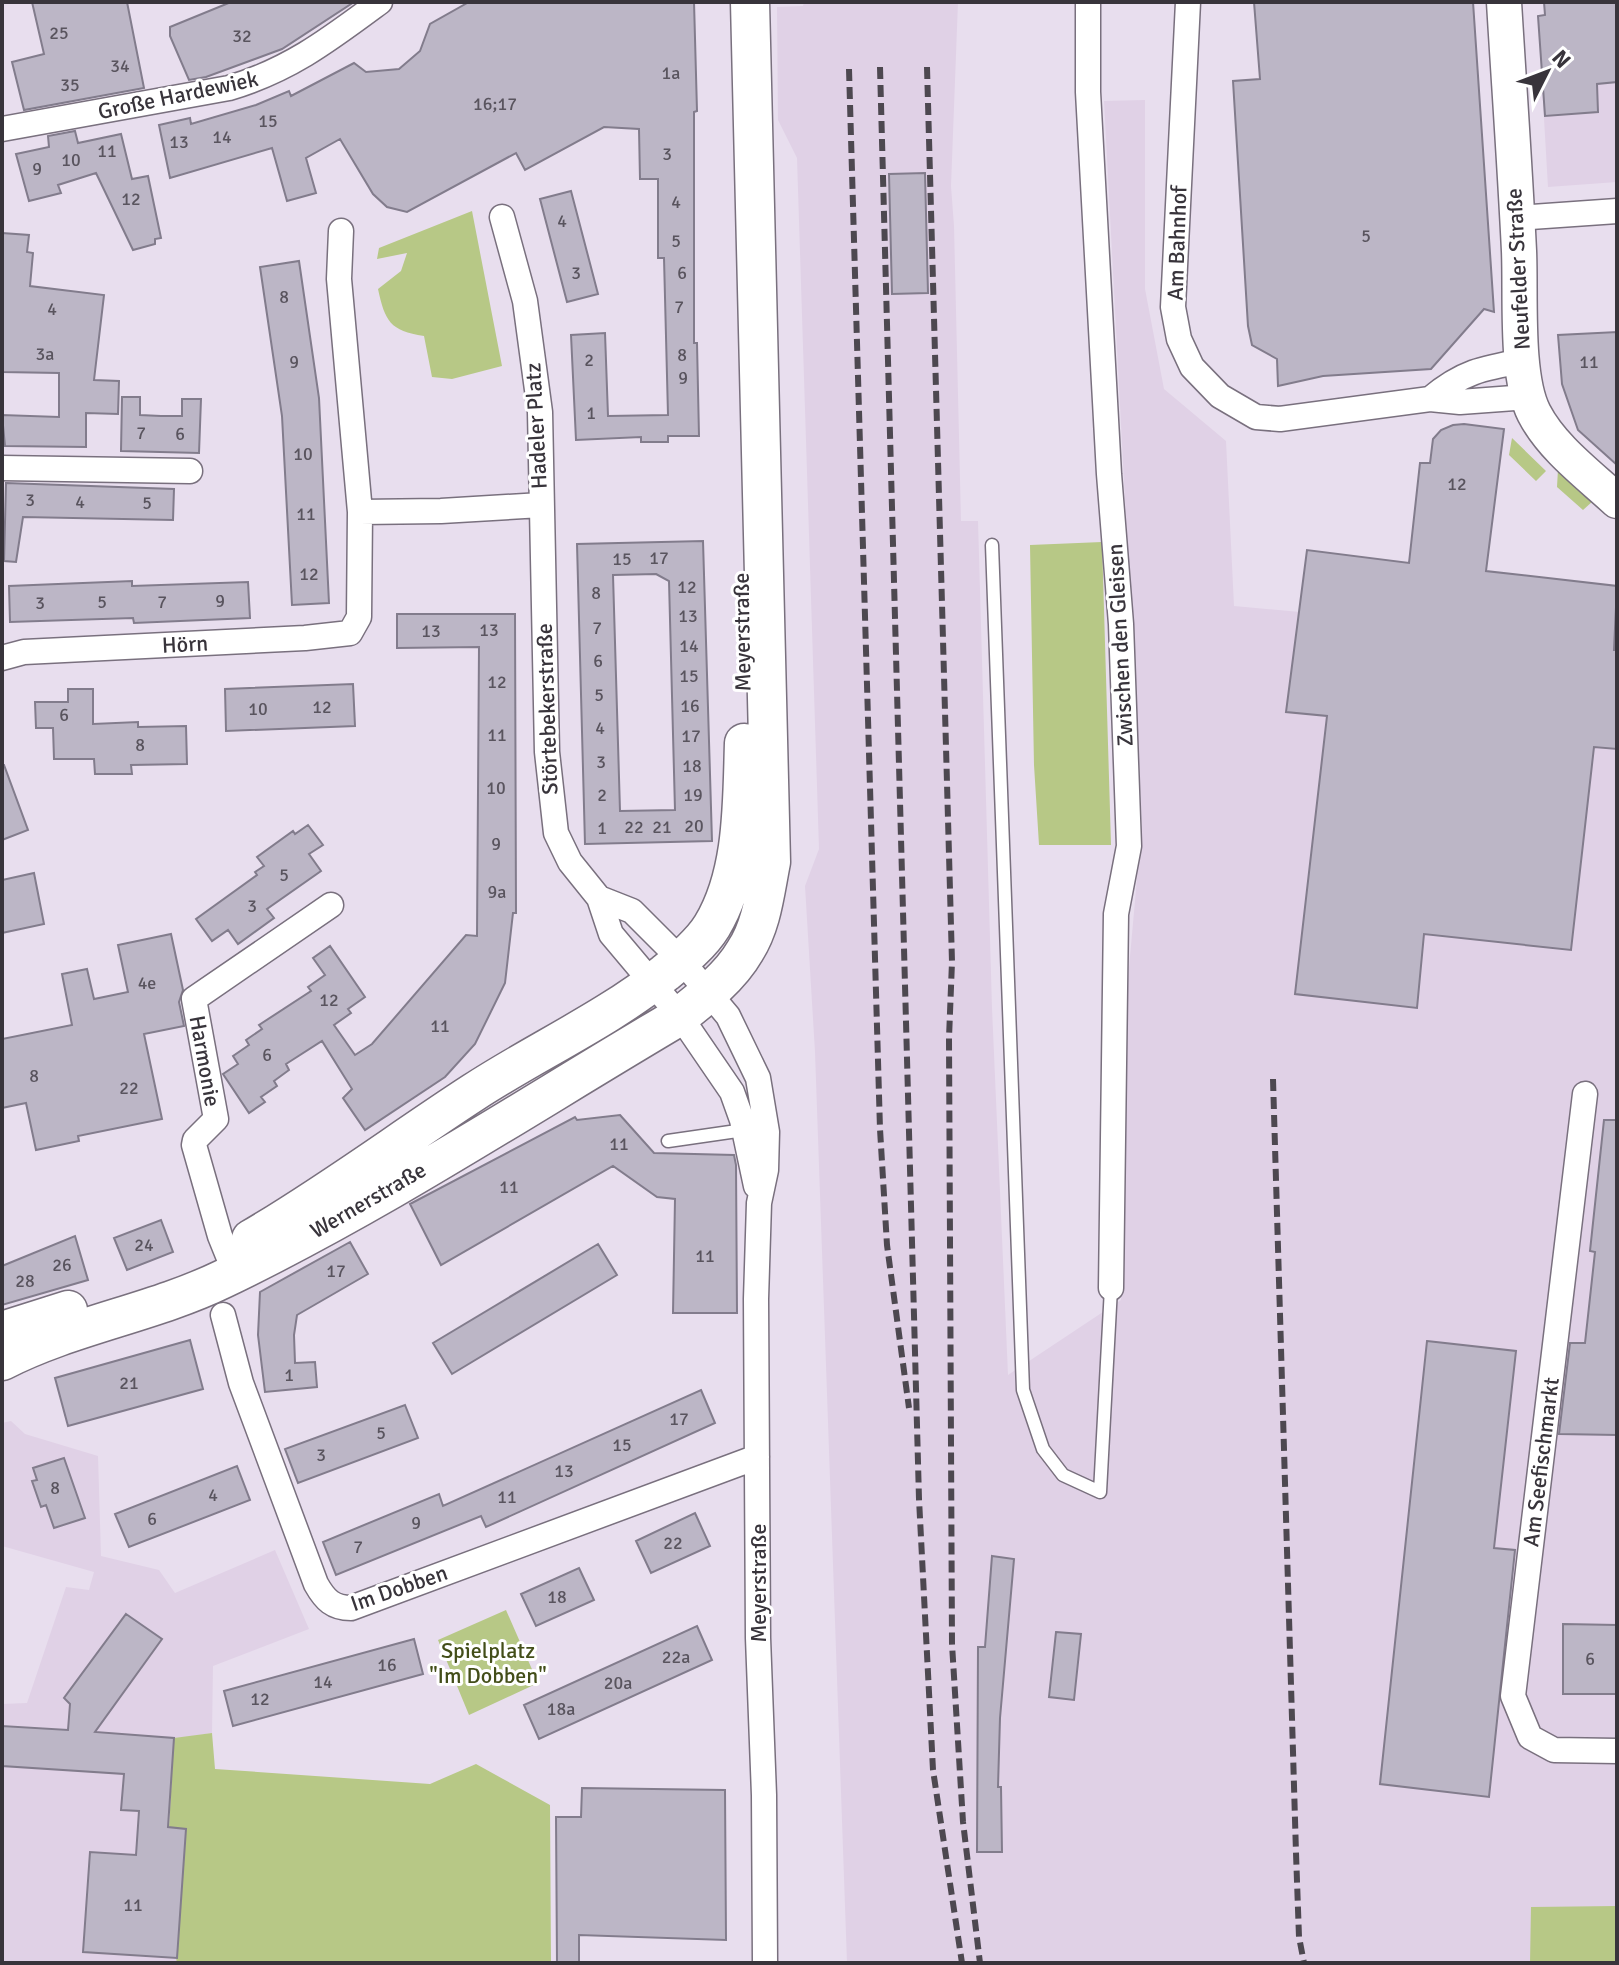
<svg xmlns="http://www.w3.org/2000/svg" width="1619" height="1965" font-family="Signika,sans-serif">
	<rect width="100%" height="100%" fill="#e8deee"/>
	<path fill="#e0d1e6" d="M 804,2 L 958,2 L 951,186 L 954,226 L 961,521 L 978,521 L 992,1008 L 1008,1375 L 1121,1300 L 1126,1001 L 1142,823 L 1104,101 L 1145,100 L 1145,289 L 1164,389 L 1226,441 L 1234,606 L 1300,612 L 1614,649 L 1617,618 L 1617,1963 L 847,1963 L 815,1052 L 805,886 L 819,849 L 797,158 L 778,120 L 777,7 L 803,6 Z
		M 1617,2 L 1617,182 L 1548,187 L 1538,16 Z
		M 11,1421 L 25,1434 L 98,1456 L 101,1556 L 159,1570 L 175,1593 L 275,1550 L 309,1629 L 213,1666 L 212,1733 L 174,1739 L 170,1828 L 186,1829 L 177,1963 L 2,1963 L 2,1704 L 27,1703 L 66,1587 L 89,1590 L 94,1572 L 2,1546 L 2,1423 Z"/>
	<path fill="#b7c886" d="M 472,211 L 502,366 L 452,379 L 432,377 L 424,336 C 390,331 385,321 378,289 L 401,271 L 407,253 L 377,259 L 379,248 Z
		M 1512,438 L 1546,471 L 1536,481 L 1509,455 Z
		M 1558,469 L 1593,501 L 1583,510 L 1557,487 Z
		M 1102,542 L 1111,845 L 1039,845 L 1034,765 L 1030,545 Z
		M 506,1610 L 538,1683 L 469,1715 L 438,1640 Z
		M 212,1733 L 215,1769 L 430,1784 L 476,1764 L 550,1805 L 551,1963 L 177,1963 L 176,1958 L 83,1952 L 90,1852 L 183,1859 L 169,1828 L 174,1738 Z
		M 1617,1906 L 1617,1963 L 1530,1963 L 1531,1907 Z"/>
	<path fill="#bcb6c6" stroke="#827c8c" stroke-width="2" fill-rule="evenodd" d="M 32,2 L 127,2 L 144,88 L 24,110 L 12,62 L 44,54 Z
		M 231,2 L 354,2 L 282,49 L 206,77 L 189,80 L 170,36 L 170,27 Z
		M 469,2 L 694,2 L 697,111 L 694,112 L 694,343 L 697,343 L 699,436 L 668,436 L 668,442 L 641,442 L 641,437 L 576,440 L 571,335 L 605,333 L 608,416 L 668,415 L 664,258 L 658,258 L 658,179 L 640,179 L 639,129 L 604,127 L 525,170 L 516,153 L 407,212 L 387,207 L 373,194 L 340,139 L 306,158 L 316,193 L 287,201 L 272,148 L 170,178 L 159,125 L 190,118 L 191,124 L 256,105 L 289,91 L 291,96 L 354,63 L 366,72 L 399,69 L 420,51 L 430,24 Z
		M 1254,2 L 1473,2 L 1494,312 L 1484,309 L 1431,369 L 1323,376 L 1278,386 L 1277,359 L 1252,345 L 1248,326 L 1233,81 L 1260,79 Z
		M 1544,2 L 1617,2 L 1617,82 L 1597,84 L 1598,112 L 1545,116 L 1538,16 L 1545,15 Z
		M 75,131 L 78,143 L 121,134 L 132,179 L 148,176 L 161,238 L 155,239 L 155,244 L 133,250 L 96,173 L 58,185 L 61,193 L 29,201 L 16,154 L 49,147 L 48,136 Z
		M 925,173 L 928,293 L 892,294 L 889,174 Z
		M 571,191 L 598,294 L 567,302 L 540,199 Z
		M 2,233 L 29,235 L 27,252 L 33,253 L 30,286 L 104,295 L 94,380 L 119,381 L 118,414 L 86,413 L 86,447 L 5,446 L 2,415 L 59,417 L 59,373 L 2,372 Z
		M 299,261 L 319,398 L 329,603 L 292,605 L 282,416 L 260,267 Z
		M 1617,332 L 1617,465 L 1578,430 L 1562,384 L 1558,335 Z
		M 122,397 L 140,397 L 140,415 L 161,416 L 182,416 L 182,399 L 201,399 L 199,453 L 121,451 Z
		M 1464,424 L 1504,429 L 1486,571 L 1617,586 L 1614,650 L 1617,650 L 1617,749 L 1594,747 L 1571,950 L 1424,934 L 1417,1008 L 1295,994 L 1327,716 L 1286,712 L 1307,550 L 1409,563 L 1420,463 L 1430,463 L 1433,439 L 1441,430 L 1453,425 Z
		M 6,483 L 174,489 L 173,520 L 23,517 L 16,562 L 4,561 Z
		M 703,541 L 712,841 L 585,844 L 577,544 ZM 656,574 L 669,581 L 675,810 L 620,811 L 613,575 Z
		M 132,581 L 132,586 L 248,582 L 250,618 L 134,623 L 133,618 L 10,622 L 9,586 Z
		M 397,614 L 515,614 L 516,913 L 513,913 L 505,983 L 475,1044 L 445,1077 L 365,1130 L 343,1098 L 352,1089 L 322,1041 L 286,1064 L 289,1070 L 274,1081 L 277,1086 L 261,1097 L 265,1102 L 249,1113 L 223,1074 L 238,1064 L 233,1056 L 249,1045 L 246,1040 L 262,1029 L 259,1025 L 311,991 L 308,987 L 325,975 L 313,958 L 330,946 L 365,997 L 348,1009 L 351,1013 L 334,1025 L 355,1055 L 372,1044 L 466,935 L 477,936 L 479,647 L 397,648 Z
		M 353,684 L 355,726 L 226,731 L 225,689 Z
		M 68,689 L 93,689 L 93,724 L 138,722 L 138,727 L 186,726 L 187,764 L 131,765 L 132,774 L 95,774 L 94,759 L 54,759 L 53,728 L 36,728 L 35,702 L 68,702 Z
		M 2,765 L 4,765 L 28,830 L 2,840 Z
		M 308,825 L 323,845 L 309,854 L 321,871 L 267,909 L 274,918 L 238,944 L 228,930 L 212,941 L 196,919 L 257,875 L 255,872 L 264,866 L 257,857 L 293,831 L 295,834 Z
		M 34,873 L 44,924 L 2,933 L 2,880 Z
		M 171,934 L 183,990 L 179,1002 L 184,1026 L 144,1034 L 162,1119 L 78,1136 L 79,1141 L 36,1150 L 26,1103 L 2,1108 L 2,1039 L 72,1025 L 62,974 L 87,969 L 94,999 L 128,992 L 118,945 Z
		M 620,1115 L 654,1153 L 734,1155 L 736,1165 L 737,1313 L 673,1313 L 675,1199 L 657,1197 L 613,1166 L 441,1265 L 410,1204 L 575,1117 L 577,1120 Z
		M 1604,1120 L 1617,1120 L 1617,1435 L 1559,1434 L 1570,1343 L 1585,1343 L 1595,1252 L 1590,1251 Z
		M 161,1220 L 173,1252 L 127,1270 L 114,1238 Z
		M 75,1236 L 88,1280 L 2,1305 L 2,1266 Z
		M 350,1242 L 368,1274 L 297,1315 L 294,1335 L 295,1363 L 315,1362 L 317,1387 L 265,1392 L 258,1335 L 260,1292 Z
		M 598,1244 L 617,1275 L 452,1374 L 433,1343 Z
		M 190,1340 L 203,1389 L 68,1426 L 55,1378 Z
		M 1427,1341 L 1516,1351 L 1494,1548 L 1515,1550 L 1489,1797 L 1380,1784 Z
		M 701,1390 L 715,1423 L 486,1527 L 481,1516 L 336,1575 L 323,1542 L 439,1494 L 443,1506 Z
		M 405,1405 L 418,1438 L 298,1483 L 285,1449 Z
		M 64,1458 L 85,1518 L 54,1528 L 46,1505 L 41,1507 L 32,1481 L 37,1480 L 33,1468 Z
		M 237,1466 L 250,1500 L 129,1547 L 115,1514 Z
		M 695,1513 L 710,1546 L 651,1573 L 636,1541 Z
		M 992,1556 L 1014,1559 L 1000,1718 L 998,1787 L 1001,1787 L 1002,1852 L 977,1852 L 978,1647 L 985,1647 Z
		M 579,1568 L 594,1600 L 536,1626 L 521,1594 Z
		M 126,1614 L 162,1639 L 95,1732 L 174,1738 L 168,1827 L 186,1829 L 177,1958 L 83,1952 L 90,1852 L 136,1855 L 139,1811 L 121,1810 L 124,1774 L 2,1766 L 2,1726 L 68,1730 L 70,1704 L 64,1698 Z
		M 1563,1624 L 1617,1625 L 1617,1694 L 1563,1694 Z
		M 697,1626 L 712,1660 L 539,1739 L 524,1705 Z
		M 1056,1632 L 1081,1634 L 1074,1700 L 1049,1697 Z
		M 414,1639 L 423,1674 L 233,1726 L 224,1691 Z
		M 582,1788 L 725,1790 L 726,1940 L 579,1935 L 579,1962 L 557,1962 L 556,1817 L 581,1817 Z"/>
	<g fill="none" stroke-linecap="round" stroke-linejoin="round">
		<defs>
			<path id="lane" d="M 992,545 L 1023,1390 L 1043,1449 L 1063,1475 L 1100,1492 L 1111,1288
				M 668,1141 L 744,1130"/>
			<path id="street" d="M 1088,2 L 1088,92 L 1109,474 L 1121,624 L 1129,846 L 1116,914 L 1111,1288
				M 1188,2 L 1173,307 L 1179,339 L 1192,367 L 1220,396 L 1256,417 L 1280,419 L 1430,399 L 1460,402 L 1528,397
				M 2,129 L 229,88 C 290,70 330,39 380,2
				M 502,217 L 525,301 L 540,412 L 547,752 L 556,833 L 570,862 L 599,898 L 611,934 L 680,1016 L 732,1092 L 742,1120 L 756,1186
				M 1518,218 L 1617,211
				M 1430,399 C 1462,372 1483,368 1523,361
				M 2,468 L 190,471
				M 360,512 L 441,511 L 541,505
				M 2,658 L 24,652 L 305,638 L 350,633 L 359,617 L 360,512 L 339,279 L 341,231
				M 599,898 L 632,911 L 681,960 L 728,1016 L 758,1078 L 767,1132 L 766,1170 L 759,1203 L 756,1299 L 758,1638 L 764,1795 L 765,1963
				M 1585,1094 L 1513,1696 L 1530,1737 L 1554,1750 L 1617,1751
				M 235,1273 L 220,1236 L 194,1145 L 195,1140 L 216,1119 L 194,999 L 331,905
				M 223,1315 L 241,1383 L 316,1584 C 325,1600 333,1608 351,1608 L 757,1457"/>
			<path id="secondary" d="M 1504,2 C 1509,85 1515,168 1519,251 C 1521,294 1515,376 1534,413 C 1552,448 1589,475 1617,501"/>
			<path id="primary" d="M 251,1239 C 328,1194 400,1140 474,1092 C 537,1051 606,1020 665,973 C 681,960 701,944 712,926 C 744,873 742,803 744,743
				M 2,1331 L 68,1310
				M 2,1361 C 72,1325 153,1313 223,1279 C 381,1203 529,1105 680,1016 C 703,998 730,977 745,951 C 762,925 765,892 771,862 L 750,2"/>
		</defs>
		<use href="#lane" stroke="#79707e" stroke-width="15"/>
		<use href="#street" stroke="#79707e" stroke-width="27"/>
		<use href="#secondary" stroke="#79707e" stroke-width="37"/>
		<use href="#primary" stroke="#79707e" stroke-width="41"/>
		<use href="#lane" stroke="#fff" stroke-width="12"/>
		<use href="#street" stroke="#fff" stroke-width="24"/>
		<use href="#secondary" stroke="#fff" stroke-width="34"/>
		<use href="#primary" stroke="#fff" stroke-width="38"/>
		<path stroke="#4d4850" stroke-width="6" stroke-dasharray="12 6" stroke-linecap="butt" d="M 880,67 L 919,1499 L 933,1770 L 962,1963
			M 927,67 L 952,962 L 949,1038 L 952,1644 L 963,1822 L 980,1963
			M 849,69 L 880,1129 L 887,1245 L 909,1408
			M 1273,1079 L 1296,1853 L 1299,1937 L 1304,1963"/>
	</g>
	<g text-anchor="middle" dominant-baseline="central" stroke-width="6" stroke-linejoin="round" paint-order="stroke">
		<g font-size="18" fill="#59545e">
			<text x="59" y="33">25</text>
			<text x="242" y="36">32</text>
			<text x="120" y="66">34</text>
			<text x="671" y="73">1a</text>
			<text x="70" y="85">35</text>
			<text x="495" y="104">16;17</text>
			<text x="268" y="121">15</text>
			<text x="222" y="137">14</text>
			<text x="179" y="142">13</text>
			<text x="107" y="151">11</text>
			<text x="667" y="154">3</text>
			<text x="71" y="160">10</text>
			<text x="37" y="169">9</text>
			<text x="131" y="199">12</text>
			<text x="676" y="202">4</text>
			<text x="562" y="221">4</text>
			<text x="1366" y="236">5</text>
			<text x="676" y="241">5</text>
			<text x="576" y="273">3</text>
			<text x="682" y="273">6</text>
			<text x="284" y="297">8</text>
			<text x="679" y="307">7</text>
			<text x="52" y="309">4</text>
			<text x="45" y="354">3a</text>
			<text x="682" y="355">8</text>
			<text x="589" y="360">2</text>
			<text x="294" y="362">9</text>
			<text x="1589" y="362">11</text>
			<text x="683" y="378">9</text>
			<text x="591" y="413">1</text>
			<text x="141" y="433">7</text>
			<text x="180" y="434">6</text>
			<text x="303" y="454">10</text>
			<text x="1457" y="484">12</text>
			<text x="30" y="500">3</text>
			<text x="80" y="502">4</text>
			<text x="147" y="503">5</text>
			<text x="306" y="514">11</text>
			<text x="659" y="558">17</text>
			<text x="622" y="559">15</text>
			<text x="309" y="574">12</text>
			<text x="687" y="587">12</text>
			<text x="596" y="593">8</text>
			<text x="220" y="601">9</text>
			<text x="102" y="602">5</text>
			<text x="162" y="602">7</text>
			<text x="40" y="603">3</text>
			<text x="688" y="616">13</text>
			<text x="597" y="628">7</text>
			<text x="489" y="630">13</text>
			<text x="431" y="631">13</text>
			<text x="689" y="646">14</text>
			<text x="598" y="661">6</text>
			<text x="689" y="676">15</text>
			<text x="497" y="682">12</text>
			<text x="599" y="695">5</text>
			<text x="690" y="706">16</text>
			<text x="322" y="707">12</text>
			<text x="258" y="709">10</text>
			<text x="64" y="715">6</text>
			<text x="600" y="728">4</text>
			<text x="497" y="735">11</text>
			<text x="691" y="736">17</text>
			<text x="140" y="745">8</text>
			<text x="601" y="762">3</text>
			<text x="692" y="766">18</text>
			<text x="496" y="788">10</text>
			<text x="602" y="795">2</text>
			<text x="693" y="795">19</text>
			<text x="694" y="826">20</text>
			<text x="634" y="827">22</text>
			<text x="662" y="827">21</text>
			<text x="602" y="828">1</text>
			<text x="496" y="844">9</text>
			<text x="284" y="875">5</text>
			<text x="497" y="892">9a</text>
			<text x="252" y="906">3</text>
			<text x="147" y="983">4e</text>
			<text x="329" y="1000">12</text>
			<text x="440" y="1026">11</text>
			<text x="267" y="1055">6</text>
			<text x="34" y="1076">8</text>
			<text x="129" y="1088">22</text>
			<text x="619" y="1144">11</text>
			<text x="509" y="1187">11</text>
			<text x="144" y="1245">24</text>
			<text x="705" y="1256">11</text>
			<text x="62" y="1265">26</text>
			<text x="336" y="1271">17</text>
			<text x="25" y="1281">28</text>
			<text x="289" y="1375">1</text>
			<text x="129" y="1383">21</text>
			<text x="679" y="1419">17</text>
			<text x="381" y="1433">5</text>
			<text x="622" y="1445">15</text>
			<text x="321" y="1455">3</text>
			<text x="564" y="1471">13</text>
			<text x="55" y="1488">8</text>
			<text x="213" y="1495">4</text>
			<text x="507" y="1497">11</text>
			<text x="152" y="1519">6</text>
			<text x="416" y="1523">9</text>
			<text x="673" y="1543">22</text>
			<text x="358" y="1547">7</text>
			<text x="557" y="1597">18</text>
			<text x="676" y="1657">22a</text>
			<text x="1590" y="1659">6</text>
			<text x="387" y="1665">16</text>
			<text x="323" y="1682">14</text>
			<text x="618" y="1683">20a</text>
			<text x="260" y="1699">12</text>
			<text x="561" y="1709">18a</text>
			<text x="133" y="1905">11</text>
		</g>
		<g font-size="22" fill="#38343b" stroke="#fff">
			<text transform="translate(178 95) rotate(-12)">Große Hardewiek</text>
			<text transform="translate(1177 243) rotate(-88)">Am Bahnhof</text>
			<text transform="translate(1518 269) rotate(-93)">Neufelder Straße</text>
			<text transform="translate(536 426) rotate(-93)">Hadeler Platz</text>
			<text transform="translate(742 632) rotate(-91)">Meyerstraße</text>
			<text transform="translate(185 644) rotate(-3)">Hörn</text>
			<text transform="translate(1120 645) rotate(-93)">Zwischen den Gleisen</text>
			<text transform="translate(547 709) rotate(-92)">Störtebekerstraße</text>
			<text transform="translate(205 1061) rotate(80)">Harmonie</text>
			<text transform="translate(368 1200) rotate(-30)">Wernerstraße</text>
			<text transform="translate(1541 1462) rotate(-83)">Am Seefischmarkt</text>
			<text transform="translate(758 1583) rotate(-90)">Meyerstraße</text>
			<text transform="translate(399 1588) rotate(-19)">Im Dobben</text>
		</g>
		<g font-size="22" fill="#434e19" stroke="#fff">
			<text x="488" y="1650">Spielplatz<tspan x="488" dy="25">"Im Dobben"</tspan></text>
		</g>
	</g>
	<rect width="1619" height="1965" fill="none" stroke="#38343b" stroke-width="8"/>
	<g transform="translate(1547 72) rotate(48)" stroke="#ffffff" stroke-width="6" paint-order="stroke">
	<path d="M0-6L14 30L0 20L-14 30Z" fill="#38343b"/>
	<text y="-12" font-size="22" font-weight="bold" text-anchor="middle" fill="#38343b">N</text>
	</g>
</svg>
